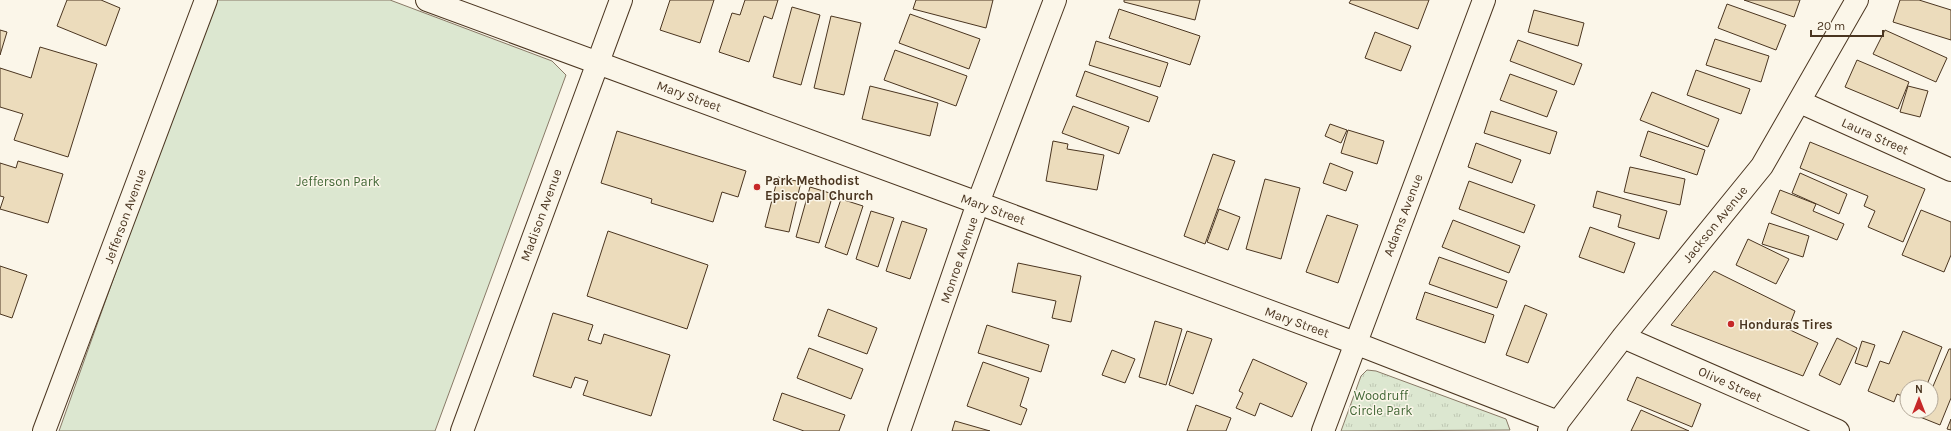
<svg xmlns="http://www.w3.org/2000/svg" width="1951" height="431" font-family="Karla,sans-serif">
	<defs>
		<pattern id="park-tufts" width="24" height="20" patternUnits="userSpaceOnUse"><rect width="24" height="20" fill="#dce7d0"/><path d="M3 7l-1-3M5 7V3M7 7l1-3M15 17l-1-3M17 17v-4M19 17l1-3" fill="none" stroke="#bec7b2"/></pattern>
	</defs>
	<rect width="100%" height="100%" fill="#fbf6e9"/>
	<path fill="#dce7d0" stroke="#887966" d="M 213,0 L 390,0 L 552,61 L 566,75 L 435,431 L 59,431 Z"/>
	<path fill="url(#park-tufts)" stroke="#887966" d="M 1367,370 L 1376,371 L 1506,419 L 1510,430 L 1341,431 L 1361,376 Z"/>
	<path fill="#ecdcbc" stroke="#4a3520" d="M 67,0 L 101,0 L 120,8 L 106,46 L 57,26 Z
		M 670,0 L 714,0 L 700,43 L 660,30 Z
		M 745,0 L 778,0 L 772,19 L 764,16 L 749,62 L 719,52 L 732,13 L 740,15 Z
		M 916,0 L 993,0 L 986,28 L 913,9 Z
		M 1124,0 L 1200,0 L 1195,20 L 1124,2 Z
		M 1351,0 L 1429,0 L 1418,29 L 1349,3 Z
		M 1744,0 L 1800,0 L 1794,17 Z
		M 1900,0 L 1919,0 L 1951,10 L 1951,40 L 1893,22 Z
		M 1727,4 L 1786,25 L 1776,50 L 1718,28 Z
		M 792,7 L 820,15 L 801,85 L 773,77 Z
		M 1119,9 L 1200,36 L 1190,65 L 1109,38 Z
		M 1534,10 L 1584,23 L 1578,46 L 1528,32 Z
		M 910,14 L 980,39 L 969,69 L 899,43 Z
		M 831,16 L 861,23 L 844,95 L 814,88 Z
		M 0,30 L 7,32 L 0,55 Z
		M 1885,30 L 1947,58 L 1936,82 L 1873,54 Z
		M 1375,32 L 1411,46 L 1401,71 L 1365,58 Z
		M 1715,39 L 1769,56 L 1761,82 L 1706,65 Z
		M 1518,40 L 1582,64 L 1574,85 L 1510,61 Z
		M 1096,41 L 1168,63 L 1160,87 L 1089,65 Z
		M 40,47 L 97,64 L 68,157 L 14,140 L 23,114 L 0,107 L 0,68 L 31,78 Z
		M 895,50 L 967,76 L 956,106 L 884,80 Z
		M 1857,60 L 1909,82 L 1898,109 L 1845,87 Z
		M 1696,70 L 1750,89 L 1741,114 L 1687,95 Z
		M 1085,71 L 1158,97 L 1149,122 L 1076,96 Z
		M 1510,74 L 1557,91 L 1547,117 L 1500,100 Z
		M 870,86 L 938,103 L 930,136 L 862,119 Z
		M 1908,86 L 1928,91 L 1920,117 L 1900,112 Z
		M 1652,92 L 1719,119 L 1708,147 L 1640,120 Z
		M 1073,106 L 1129,127 L 1119,154 L 1062,133 Z
		M 1491,111 L 1557,132 L 1550,154 L 1484,133 Z
		M 1330,124 L 1347,130 L 1341,143 L 1325,136 Z
		M 1348,130 L 1384,141 L 1377,164 L 1341,153 Z
		M 617,131 L 746,171 L 738,197 L 722,192 L 713,222 L 651,203 L 652,199 L 601,183 Z
		M 1648,131 L 1705,150 L 1697,175 L 1640,156 Z
		M 1053,141 L 1068,144 L 1067,149 L 1104,155 L 1097,190 L 1046,181 Z
		M 1810,142 L 1925,189 L 1903,242 L 1868,227 L 1875,211 L 1864,206 L 1868,196 L 1800,168 Z
		M 1476,143 L 1521,160 L 1512,183 L 1468,167 Z
		M 1213,154 L 1235,161 L 1205,244 L 1184,236 Z
		M 18,161 L 63,174 L 48,223 L 0,209 L 4,197 L 0,196 L 0,163 L 16,168 Z
		M 1330,163 L 1353,172 L 1346,191 L 1323,183 Z
		M 1630,167 L 1685,179 L 1680,205 L 1624,192 Z
		M 1800,173 L 1847,194 L 1839,214 L 1792,193 Z
		M 778,177 L 801,182 L 789,232 L 765,227 Z
		M 1265,179 L 1300,188 L 1281,259 L 1246,249 Z
		M 1469,181 L 1535,205 L 1524,233 L 1459,209 Z
		M 810,187 L 833,194 L 819,243 L 796,237 Z
		M 1780,190 L 1816,204 L 1813,211 L 1844,224 L 1837,240 L 1771,213 Z
		M 1597,191 L 1667,211 L 1659,239 L 1618,227 L 1621,215 L 1593,207 Z
		M 841,199 L 863,206 L 847,255 L 825,247 Z
		M 1219,209 L 1240,217 L 1228,250 L 1207,242 Z
		M 1921,210 L 1951,222 L 1951,255 L 1944,272 L 1902,255 Z
		M 871,211 L 894,218 L 878,267 L 856,259 Z
		M 1327,215 L 1358,225 L 1338,283 L 1306,272 Z
		M 1453,220 L 1520,246 L 1509,273 L 1442,247 Z
		M 902,221 L 927,229 L 910,279 L 886,271 Z
		M 1769,223 L 1809,236 L 1803,257 L 1762,244 Z
		M 1590,227 L 1635,243 L 1624,273 L 1579,257 Z
		M 608,231 L 708,265 L 687,329 L 587,296 Z
		M 1748,239 L 1789,259 L 1776,284 L 1736,265 Z
		M 1439,257 L 1507,281 L 1497,308 L 1429,284 Z
		M 1018,263 L 1081,276 L 1071,322 L 1052,318 L 1056,301 L 1012,292 Z
		M 0,266 L 27,275 L 12,318 L 0,314 Z
		M 1714,271 L 1795,311 L 1788,329 L 1818,343 L 1803,376 L 1671,325 Z
		M 1425,292 L 1494,315 L 1485,343 L 1416,319 Z
		M 1525,305 L 1547,314 L 1528,363 L 1506,355 Z
		M 828,309 L 877,328 L 867,354 L 818,336 Z
		M 553,313 L 593,325 L 588,340 L 601,344 L 604,334 L 670,355 L 651,416 L 583,395 L 588,381 L 575,377 L 571,388 L 533,376 Z
		M 1155,321 L 1182,329 L 1166,385 L 1139,377 Z
		M 987,325 L 1049,345 L 1041,372 L 978,353 Z
		M 1187,331 L 1212,339 L 1193,394 L 1169,385 Z
		M 1903,331 L 1942,347 L 1926,387 L 1907,387 L 1907,398 L 1897,394 L 1894,402 L 1868,391 L 1880,361 L 1889,364 Z
		M 1837,338 L 1857,348 L 1840,385 L 1819,375 Z
		M 1862,341 L 1875,345 L 1867,367 L 1855,363 Z
		M 809,348 L 863,369 L 851,399 L 797,378 Z
		M 1949,349 L 1951,349 L 1951,398 L 1940,425 L 1920,417 L 1923,411 L 1931,411 L 1931,391 Z
		M 1112,350 L 1135,359 L 1125,383 L 1102,375 Z
		M 1253,359 L 1307,383 L 1292,417 L 1260,403 L 1255,416 L 1236,408 L 1243,393 L 1239,391 Z
		M 983,362 L 1029,378 L 1020,406 L 1027,409 L 1021,425 L 967,406 Z
		M 1637,377 L 1701,404 L 1692,427 L 1627,400 Z
		M 782,393 L 845,415 L 839,431 L 804,431 L 773,420 Z
		M 1196,405 L 1231,418 L 1226,431 L 1187,431 Z
		M 1641,410 L 1689,431 L 1631,431 Z
		M 1951,419 L 1951,430 L 1947,429 Z
		M 955,421 L 990,431 L 952,431 Z"/>
	<g fill="none" stroke-linecap="round" stroke-linejoin="round">
		<defs>
			<path id="street" d="M 427,0 L 978,203 L 1355,343 L 1558,422 L 1555,431
				M 1800,102 L 1951,170
				M 1623,337 L 1838,431
				M 44,431 L 206,0
				M 462,431 L 621,0
				M 899,431 L 978,203 L 1055,0
				M 1323,431 L 1484,0
				M 1549,431 L 1558,422 L 1623,337 L 1762,166 L 1857,0"/>
		</defs>
		<use href="#street" stroke="#4a3520" stroke-width="24"/>
		<use href="#street" stroke="#fbf6e9" stroke-width="22"/>
	</g>
	<g fill="#c62828" stroke="#fbf6e9" stroke-width="1.5">
		<circle cx="757" cy="187" r="4"/>
		<circle cx="1731" cy="324" r="4"/>
	</g>
	<g text-anchor="middle" dominant-baseline="central" stroke-width="3" stroke-linejoin="round" paint-order="stroke">
		<g font-size="13" fill="#4a3520" stroke="#fbf6e9">
			<text transform="translate(689 96) rotate(20)">Mary Street</text>
			<text transform="translate(1875 136) rotate(24)">Laura Street</text>
			<text transform="translate(993 209) rotate(20)">Mary Street</text>
			<text transform="translate(541 215) rotate(-70)">Madison Avenue</text>
			<text transform="translate(1403 215) rotate(-69)">Adams Avenue</text>
			<text transform="translate(125 216) rotate(-70)">Jefferson Avenue</text>
			<text transform="translate(1715 224) rotate(-51)">Jackson Avenue</text>
			<text transform="translate(959 260) rotate(-71)">Monroe Avenue</text>
			<text transform="translate(1297 322) rotate(20)">Mary Street</text>
			<text transform="translate(1730 384) rotate(24)">Olive Street</text>
		</g>
		<g font-size="13" font-weight="bold" fill="#4a3520" stroke="#fbf6e9" text-anchor="start">
			<text x="765" y="180">Park Methodist<tspan x="765" dy="15">Episcopal Church</tspan></text>
			<text x="1739" y="324">Honduras Tires</text>
		</g>
		<g font-size="13" fill="#436837" stroke="#fbf6e9">
			<text x="338" y="181">Jefferson Park</text>
			<text x="1381" y="395">Woodruff<tspan x="1381" dy="15">Circle Park</tspan></text>
		</g>
	</g>
	<g transform="translate(1919 399)"><circle r="19" fill="#fbf6e9" stroke="#b4a999"/>
	<path d="M0-3L7 15L0 10L-7 15Z" fill="#c62828"/>
	<text y="-6" font-size="11" font-weight="bold" text-anchor="middle" fill="#4a3520">N</text>
	</g>
	<path d="M1811 30v6h72v-6" fill="none" stroke="#4a3520" stroke-width="2"/>
	<text x="1817" y="30" font-size="12" fill="#4a3520" stroke="#fbf6e9" stroke-width="3" paint-order="stroke">20 m</text>
</svg>
